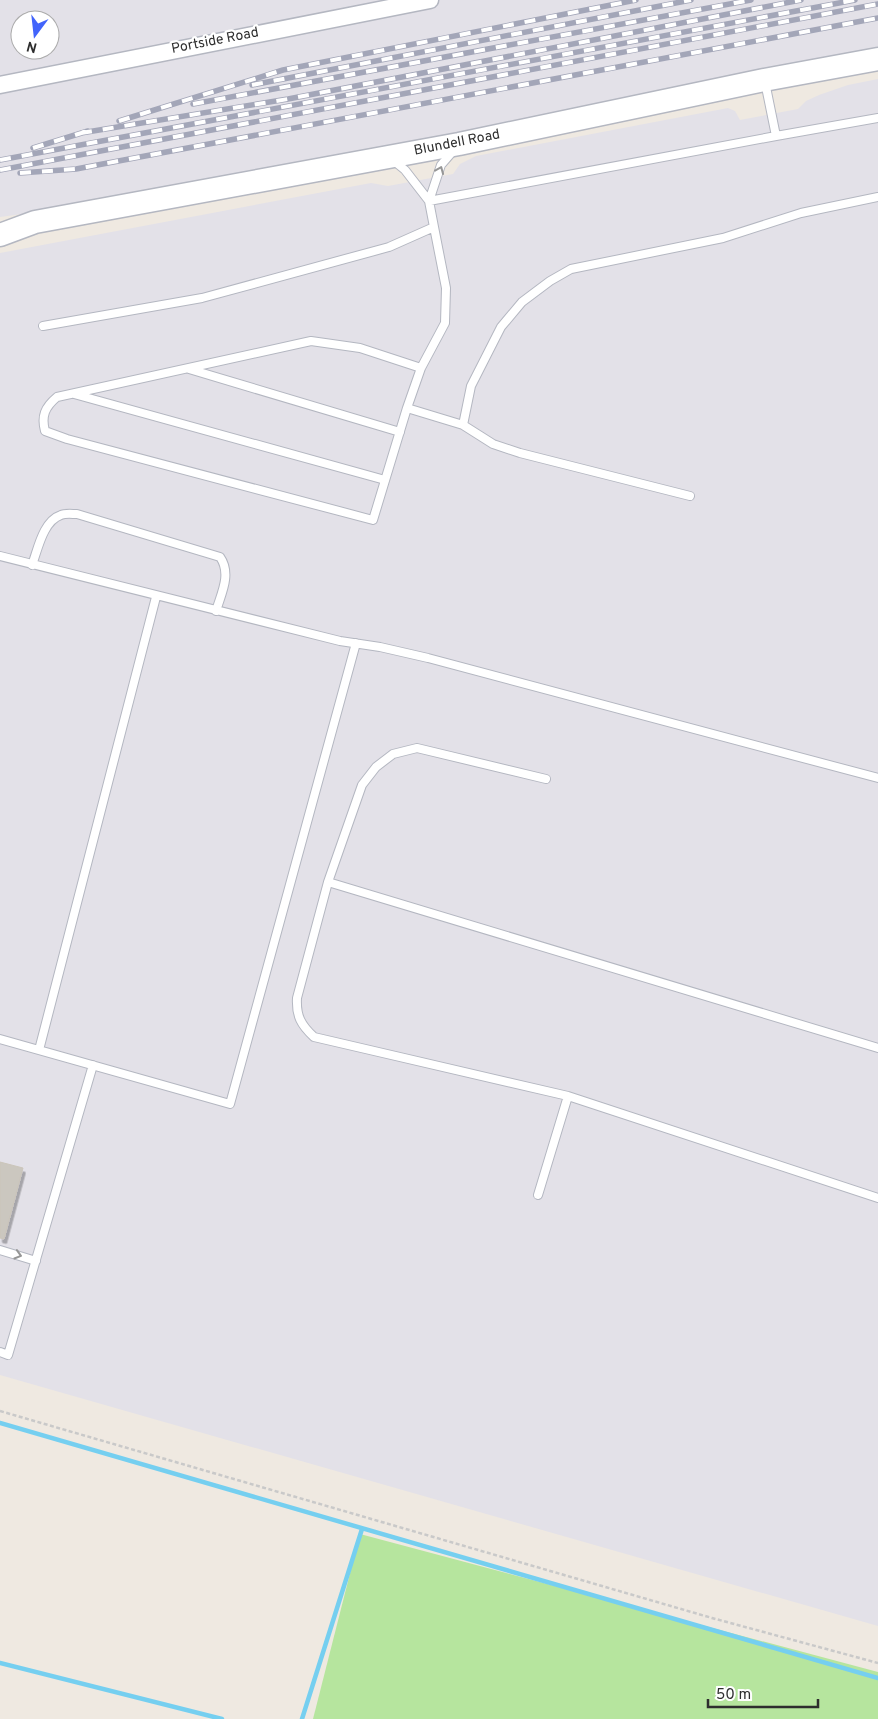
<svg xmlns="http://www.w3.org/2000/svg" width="878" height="1719" font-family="Overpass,sans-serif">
	<defs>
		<filter id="shadow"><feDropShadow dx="2.5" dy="4.5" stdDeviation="0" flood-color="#0004"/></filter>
	</defs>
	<rect width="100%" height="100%" fill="#efe9e1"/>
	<path fill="#e3e1e8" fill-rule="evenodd" d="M 0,0 L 878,0 L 878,55 L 73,207 L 0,217 ZM 20,20 L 50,20 L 50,50 L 20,50 Z
		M 878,79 L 878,1626 L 0,1375 L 0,253 L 371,183 L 388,186 L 453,174 L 460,164 L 476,156 L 728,108 L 735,111 L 740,120 L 798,109 L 806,101 L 819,95 L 848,85 Z"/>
	<path fill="#b6e59e" d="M 360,1534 L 878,1672 L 878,1719 L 313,1719 Z"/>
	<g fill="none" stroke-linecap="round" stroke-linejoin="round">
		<path stroke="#75cff0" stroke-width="4.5" d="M 0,1423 L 878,1678
			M 0,1663 L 222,1719
			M 302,1719 L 362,1529"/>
	</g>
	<path fill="#cbc7bf" stroke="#cbc5ba" filter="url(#shadow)" d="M 0,1162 L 23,1168 L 4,1239 L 0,1238 Z"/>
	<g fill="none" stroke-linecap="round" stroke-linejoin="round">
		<defs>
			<path id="service" d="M 776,136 L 878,118
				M 429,201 L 776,136 L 765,82
				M 429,201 L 441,165 L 454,150
				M 43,326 L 202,298 L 389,247 L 434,227 L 429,201 L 405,170 L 394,161
				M 421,368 L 445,323 L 446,288 L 434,227
				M 189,369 L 400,432
				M 74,394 L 385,480
				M 407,408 L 421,368 L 360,348 L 311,341 L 57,397 C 45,407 41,416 45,431 L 67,439 L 373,520 L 407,408 L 463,425 L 493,444 L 520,453 L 690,496
				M 463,425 L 471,386 L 501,327 L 522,302 L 550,281 L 571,269 L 723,238 L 801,213 L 878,197
				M 0,556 L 340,641 L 380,647 L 428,658 L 878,778
				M 32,565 C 38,549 43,521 61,515 C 65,513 72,514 77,514 L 220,557 C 232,574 221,594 216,611
				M 328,882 L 362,785 L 376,767 L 393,754 L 417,748 L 546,779
				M 0,1039 L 230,1104 L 356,643
				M 878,1048 L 328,882 L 297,998 C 296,1016 301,1025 314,1037 L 568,1096 L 878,1198
				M 39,1050 L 156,597
				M 538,1195 L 568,1096
				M 0,1250 L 36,1261
				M 0,1352 L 8,1355 L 93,1065"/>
			<path id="minor" d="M 0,85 L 430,0"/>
			<path id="secondary" d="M 0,235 L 35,222 L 459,144 L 764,80 L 878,59"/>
		</defs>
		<use href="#service" stroke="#b4b7c1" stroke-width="10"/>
		<use href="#minor" stroke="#b4b7c1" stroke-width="19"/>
		<use href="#secondary" stroke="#b4b7c1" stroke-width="25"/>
		<path stroke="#c9c9c9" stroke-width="2.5" stroke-dasharray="4 2.5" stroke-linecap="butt" d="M 0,1411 L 712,1618 L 878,1663"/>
		<use href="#service" stroke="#fff" stroke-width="8"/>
		<use href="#minor" stroke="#fff" stroke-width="16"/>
		<use href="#secondary" stroke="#fff" stroke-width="22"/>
		<defs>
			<path id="rail" d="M 252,85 L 691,0
				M 193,104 L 751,0
				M 119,121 L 283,70 L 636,0
				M 81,133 L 288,99 L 801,0
				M 33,148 L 88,131
				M 0,160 L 855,0
				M 0,170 L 878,4
				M 20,173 L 76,169 L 878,18"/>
		</defs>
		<use href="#rail" stroke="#a3a6b8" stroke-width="5.5"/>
		<use href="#rail" stroke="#fff" stroke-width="4" stroke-dasharray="11" stroke-linecap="butt"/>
	</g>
	<defs><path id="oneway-chevron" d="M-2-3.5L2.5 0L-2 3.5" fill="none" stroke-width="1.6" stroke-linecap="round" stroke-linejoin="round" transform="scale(1.25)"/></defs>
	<g stroke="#969696">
		<use href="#oneway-chevron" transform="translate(440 170) rotate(-67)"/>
		<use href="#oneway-chevron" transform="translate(18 1255) rotate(17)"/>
	</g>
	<g text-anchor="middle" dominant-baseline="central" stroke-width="4.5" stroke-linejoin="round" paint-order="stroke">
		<g font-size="14" fill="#2e2e2e" stroke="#fff">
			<text transform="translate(215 41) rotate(-11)">Portside Road</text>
			<text transform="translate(457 143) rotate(-11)">Blundell Road</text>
		</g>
	</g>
	<g transform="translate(35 35) rotate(195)"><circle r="24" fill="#ffffff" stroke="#ababab"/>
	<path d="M0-4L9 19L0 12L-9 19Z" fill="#4264fb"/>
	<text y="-8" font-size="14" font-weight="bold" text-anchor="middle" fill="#2e2e2e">N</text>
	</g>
	<path d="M708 1699v8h110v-8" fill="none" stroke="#2e2e2e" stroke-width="2.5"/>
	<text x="716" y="1699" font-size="15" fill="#2e2e2e" stroke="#ffffff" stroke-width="4" paint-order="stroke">50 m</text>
</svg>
